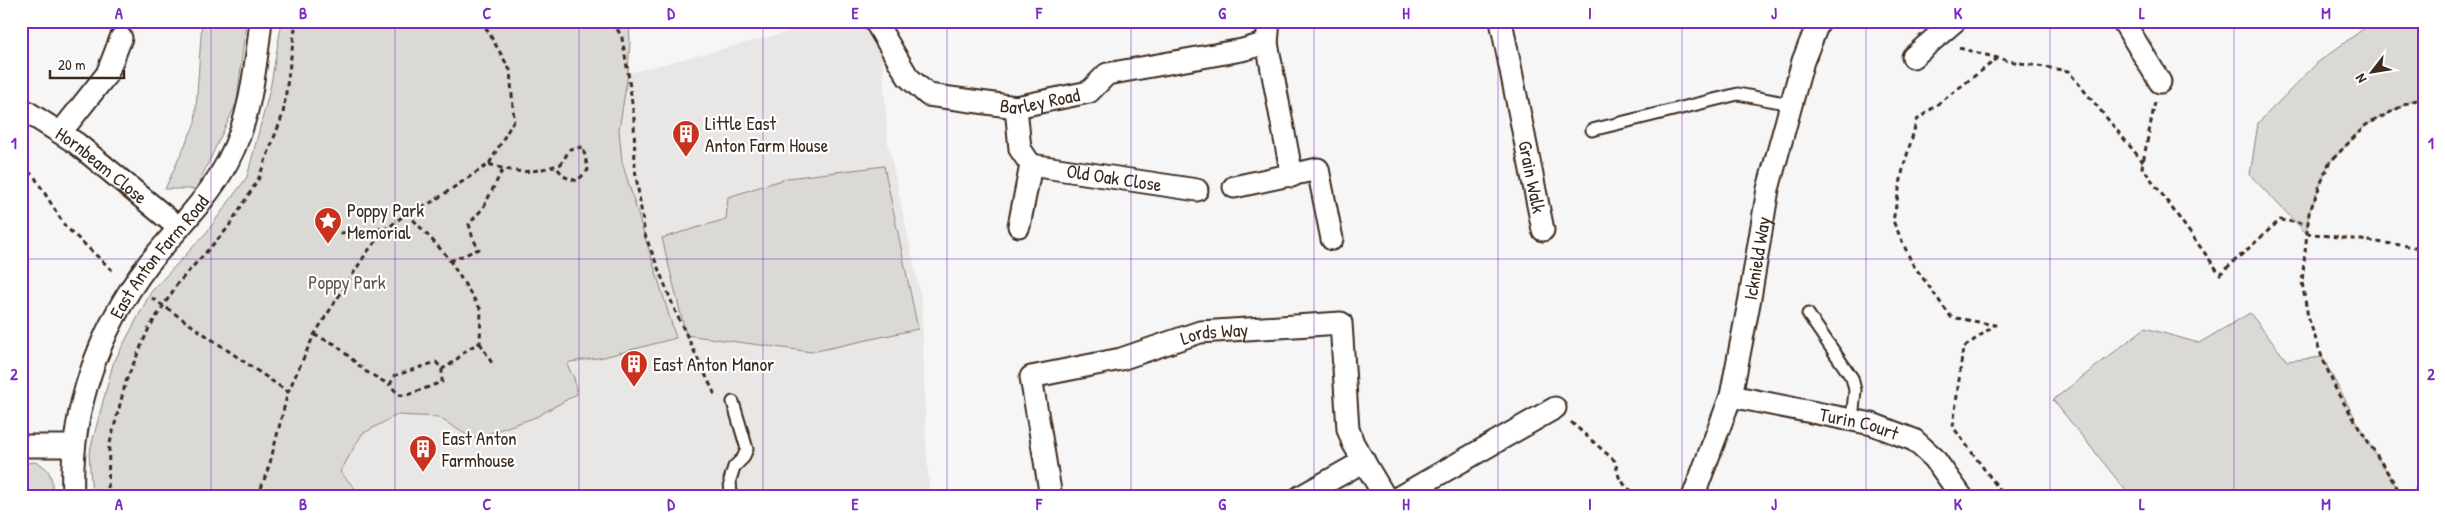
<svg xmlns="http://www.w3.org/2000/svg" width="2445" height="518" font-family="'Patrick Hand',sans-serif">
	<rect width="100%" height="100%" fill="#f7f6f6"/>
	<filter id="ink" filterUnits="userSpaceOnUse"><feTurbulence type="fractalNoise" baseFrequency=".02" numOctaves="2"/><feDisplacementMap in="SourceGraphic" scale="10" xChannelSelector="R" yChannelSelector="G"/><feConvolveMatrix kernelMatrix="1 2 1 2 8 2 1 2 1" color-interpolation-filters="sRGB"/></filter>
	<g filter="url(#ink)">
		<path fill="#e9e7e6" d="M 830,21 L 871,21 L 881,40 L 888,142 L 922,302 L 926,443 L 930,497 L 363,497 L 339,472 L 362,434 L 397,415 L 438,417 L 607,208 L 628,73 Z"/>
		<path fill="#dbd9d6" stroke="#8b827a" d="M 202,21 L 246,21 L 237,102 L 196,189 L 165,189 L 195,123 Z
			M 282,21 L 629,21 L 630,42 L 628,73 L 619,130 L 622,162 L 676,338 L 604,357 L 570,362 L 567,365 L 574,378 L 577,394 L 536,417 L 473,439 L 438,417 L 397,415 L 362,434 L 340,472 L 363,497 L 92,497 L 89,454 L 113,364 L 151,292 L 206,233 L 247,177 L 270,89 Z
			M 2374,21 L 2424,21 L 2424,98 L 2410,102 L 2366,125 L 2329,163 L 2309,213 L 2306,233 L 2250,175 L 2258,123 L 2317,63 Z
			M 884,166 L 918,329 L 812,352 L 686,335 L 662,238 L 726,219 L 728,197 L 788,178 Z
			M 2250,313 L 2287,361 L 2322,357 L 2368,442 L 2403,497 L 2131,497 L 2053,400 L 2145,328 L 2199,343 Z
			M 34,462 C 52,466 53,481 52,497 L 21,497 L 21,464 Z
			M 2424,474 L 2424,497 L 2410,497 Z"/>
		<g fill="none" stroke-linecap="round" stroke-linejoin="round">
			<defs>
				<path id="service" d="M 1592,130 L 1738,94 L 1790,104
					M 1808,314 L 1852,378 L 1855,390 L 1852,420
					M 731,497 L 730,480 L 734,467 L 743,458 L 747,449 L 733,402"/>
				<g id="minor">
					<path id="s1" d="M 875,21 L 908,77 L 928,95 L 1016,107 L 1089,92 L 1107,74 L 1242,50 L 1267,43 L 1269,21"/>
					<path id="s2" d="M 1501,21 L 1543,230"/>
					<path d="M 2123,21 L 2160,82"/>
					<path d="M 1267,43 L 1292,176"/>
					<path d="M 1913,57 L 1955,21"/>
					<path d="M 1016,107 L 1020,149 L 1031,165 L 1019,226"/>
					<path id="s3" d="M 21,108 L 76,143 L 179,228"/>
					<path d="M 61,132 L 107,74 L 121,38"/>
					<path id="s4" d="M 1031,165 L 1197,190"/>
					<path d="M 1234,187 L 1318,169 L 1332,239"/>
					<path id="s5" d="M 1731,396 L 1872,424 L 1914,440 L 1934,458 L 1962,497"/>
					<path d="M 21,446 L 73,446"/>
					<path id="s6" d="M 73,497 C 69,413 98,330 149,263 C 176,230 208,199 228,161 C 251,118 255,69 261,21"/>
					<path id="s7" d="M 1051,497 L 1031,377 L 1121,359 L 1200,332 L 1341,323 L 1348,429 L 1353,443 L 1385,497"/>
					<path d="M 1300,497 L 1364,461"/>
					<path d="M 1399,497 L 1555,408"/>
					<path id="s8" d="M 1693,497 L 1731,396 L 1750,298 L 1768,189 L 1803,61 L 1819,21"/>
				</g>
			</defs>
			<use href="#service" stroke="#3b2a1e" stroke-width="15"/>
			<use href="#minor" stroke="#3b2a1e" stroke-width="25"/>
			<path stroke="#3b2a1e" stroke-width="3" stroke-dasharray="5 4" stroke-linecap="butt" d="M 613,21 L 622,38 L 628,73 L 634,118 L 635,169 L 645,235 L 676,313 L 716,397
				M 1959,48 L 2009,61 L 2068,71 L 2143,162
				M 1998,58 L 1917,120 L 1903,169 L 1893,221 L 1912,263 L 1951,317 L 1995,325 L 1963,348 L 1953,427 L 2005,497
				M 2155,102 L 2142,167 L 2220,274 L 2280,220 L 2307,224
				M 489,164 C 520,175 531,173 561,164 L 570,149 L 583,147 L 588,170 L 577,181 L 565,177 L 555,166
				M 21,166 L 34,176 L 65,226 L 114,272
				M 407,213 L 447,256 L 481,310 L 480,343 C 461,350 461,360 442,369
				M 340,233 L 388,228
				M 2306,233 L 2424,248
				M 450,261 L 479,249 L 473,239 L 469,224 L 483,208 L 503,169
				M 152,298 L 288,392
				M 314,335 L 335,344 L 365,371 L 390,385
				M 480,343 L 493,365
				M 436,362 L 442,369 L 442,382 L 407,395 L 399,395 L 390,385 L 394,376 Z
				M 1571,422 L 1615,461 L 1619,477 L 1627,488 L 1639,495
				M 108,497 L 109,447 L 126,381 L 149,328 L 178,283 L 227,229 L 258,180 L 283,114 L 296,21
				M 258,497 L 270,463 L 288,392 L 314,335 L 367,252 L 388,228 L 407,213 L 432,202 L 489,164 L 514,120 L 510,70 L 482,21
				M 2403,497 L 2337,392 L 2322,357 L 2308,317 L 2302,282 L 2309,213 L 2329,163 L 2366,125 L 2410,102 L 2424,98"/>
			<use href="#service" stroke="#fff" stroke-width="11"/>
			<use href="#minor" stroke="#fff" stroke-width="21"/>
		</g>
	</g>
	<path fill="none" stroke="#7b2cbf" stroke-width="1" stroke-opacity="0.55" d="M 211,21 L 211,497M 395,21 L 395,497M 579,21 L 579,497M 763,21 L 763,497M 947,21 L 947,497M 1131,21 L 1131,497M 1314,21 L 1314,497M 1498,21 L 1498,497M 1682,21 L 1682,497M 1866,21 L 1866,497M 2050,21 L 2050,497M 2234,21 L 2234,497M 21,259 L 2424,259"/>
	<defs>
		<symbol id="building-pin" viewBox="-11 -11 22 30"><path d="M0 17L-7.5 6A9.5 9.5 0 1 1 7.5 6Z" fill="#c8321e" stroke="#fff"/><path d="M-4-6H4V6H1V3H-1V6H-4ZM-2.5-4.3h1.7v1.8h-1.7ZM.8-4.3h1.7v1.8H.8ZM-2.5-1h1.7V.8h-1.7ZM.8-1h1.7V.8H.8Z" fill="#fff"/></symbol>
		<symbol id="sight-pin" viewBox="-11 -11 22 30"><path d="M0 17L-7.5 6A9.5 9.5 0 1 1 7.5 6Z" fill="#c8321e" stroke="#fff"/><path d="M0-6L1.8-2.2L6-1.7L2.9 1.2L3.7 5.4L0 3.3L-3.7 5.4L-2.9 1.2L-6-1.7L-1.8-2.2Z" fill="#fff"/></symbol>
	</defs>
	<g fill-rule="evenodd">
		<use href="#building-pin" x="670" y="118" width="32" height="43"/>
		<use href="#sight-pin" x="312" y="205" width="32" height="43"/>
		<use href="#building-pin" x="618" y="348" width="32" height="43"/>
		<use href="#building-pin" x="407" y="433" width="32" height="43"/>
	</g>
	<g text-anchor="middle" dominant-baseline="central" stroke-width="4.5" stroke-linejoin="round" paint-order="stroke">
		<g font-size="19" fill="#3b2a1e" stroke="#fff">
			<text stroke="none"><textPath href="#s1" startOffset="205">Barley Road</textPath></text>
			<text stroke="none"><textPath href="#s3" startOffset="99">Hornbeam Close</textPath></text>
			<text stroke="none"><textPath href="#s2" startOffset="159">Grain Walk</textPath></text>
			<text stroke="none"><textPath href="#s4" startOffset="84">Old Oak Close</textPath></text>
			<text stroke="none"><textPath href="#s6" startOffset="262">East Anton Farm Road</textPath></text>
			<text stroke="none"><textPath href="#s8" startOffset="248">Icknield Way</textPath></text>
			<text stroke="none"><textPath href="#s7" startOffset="311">Lords Way</textPath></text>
			<text stroke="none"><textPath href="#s5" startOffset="131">Turin Court</textPath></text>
		</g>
		<g font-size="19" fill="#3b2a1e" stroke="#fff" text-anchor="start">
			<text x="705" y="123">Little East<tspan x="705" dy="22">Anton Farm House</tspan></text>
			<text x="347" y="210">Poppy Park<tspan x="347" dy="22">Memorial</tspan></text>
			<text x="653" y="364">East Anton Manor</text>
			<text x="442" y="438">East Anton<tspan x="442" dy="22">Farmhouse</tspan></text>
		</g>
		<g font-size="19" fill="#63564c" stroke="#fff">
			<text x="347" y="282">Poppy Park</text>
		</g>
	</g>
	<rect width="2445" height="518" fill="none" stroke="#fff" stroke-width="55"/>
	<g transform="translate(2372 72) rotate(239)" stroke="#ffffff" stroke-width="4" paint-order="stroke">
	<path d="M0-4L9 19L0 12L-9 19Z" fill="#3b2a1e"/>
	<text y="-8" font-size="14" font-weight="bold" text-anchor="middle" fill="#3b2a1e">N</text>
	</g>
	<path d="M50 70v8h74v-8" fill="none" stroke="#3b2a1e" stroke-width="2.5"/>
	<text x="58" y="70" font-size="15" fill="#3b2a1e" stroke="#ffffff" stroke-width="4" paint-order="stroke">20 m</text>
	<rect x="28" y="28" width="2390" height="462" fill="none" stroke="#7b2cbf" stroke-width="2"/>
	<g font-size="16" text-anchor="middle" font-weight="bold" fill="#7b2cbf">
		<text x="119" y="19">A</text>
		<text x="303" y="19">B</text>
		<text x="487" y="19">C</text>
		<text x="671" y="19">D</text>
		<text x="855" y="19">E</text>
		<text x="1039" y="19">F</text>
		<text x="1222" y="19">G</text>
		<text x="1406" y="19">H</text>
		<text x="1590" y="19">I</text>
		<text x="1774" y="19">J</text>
		<text x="1958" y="19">K</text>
		<text x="2142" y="19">L</text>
		<text x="2326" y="19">M</text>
		<text x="14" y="149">1</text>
		<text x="2431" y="149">1</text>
		<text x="14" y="380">2</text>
		<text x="2431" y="380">2</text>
		<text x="119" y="510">A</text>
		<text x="303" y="510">B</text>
		<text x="487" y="510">C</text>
		<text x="671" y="510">D</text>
		<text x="855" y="510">E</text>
		<text x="1039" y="510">F</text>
		<text x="1222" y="510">G</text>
		<text x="1406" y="510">H</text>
		<text x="1590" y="510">I</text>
		<text x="1774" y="510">J</text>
		<text x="1958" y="510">K</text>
		<text x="2142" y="510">L</text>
		<text x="2326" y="510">M</text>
	</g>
</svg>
